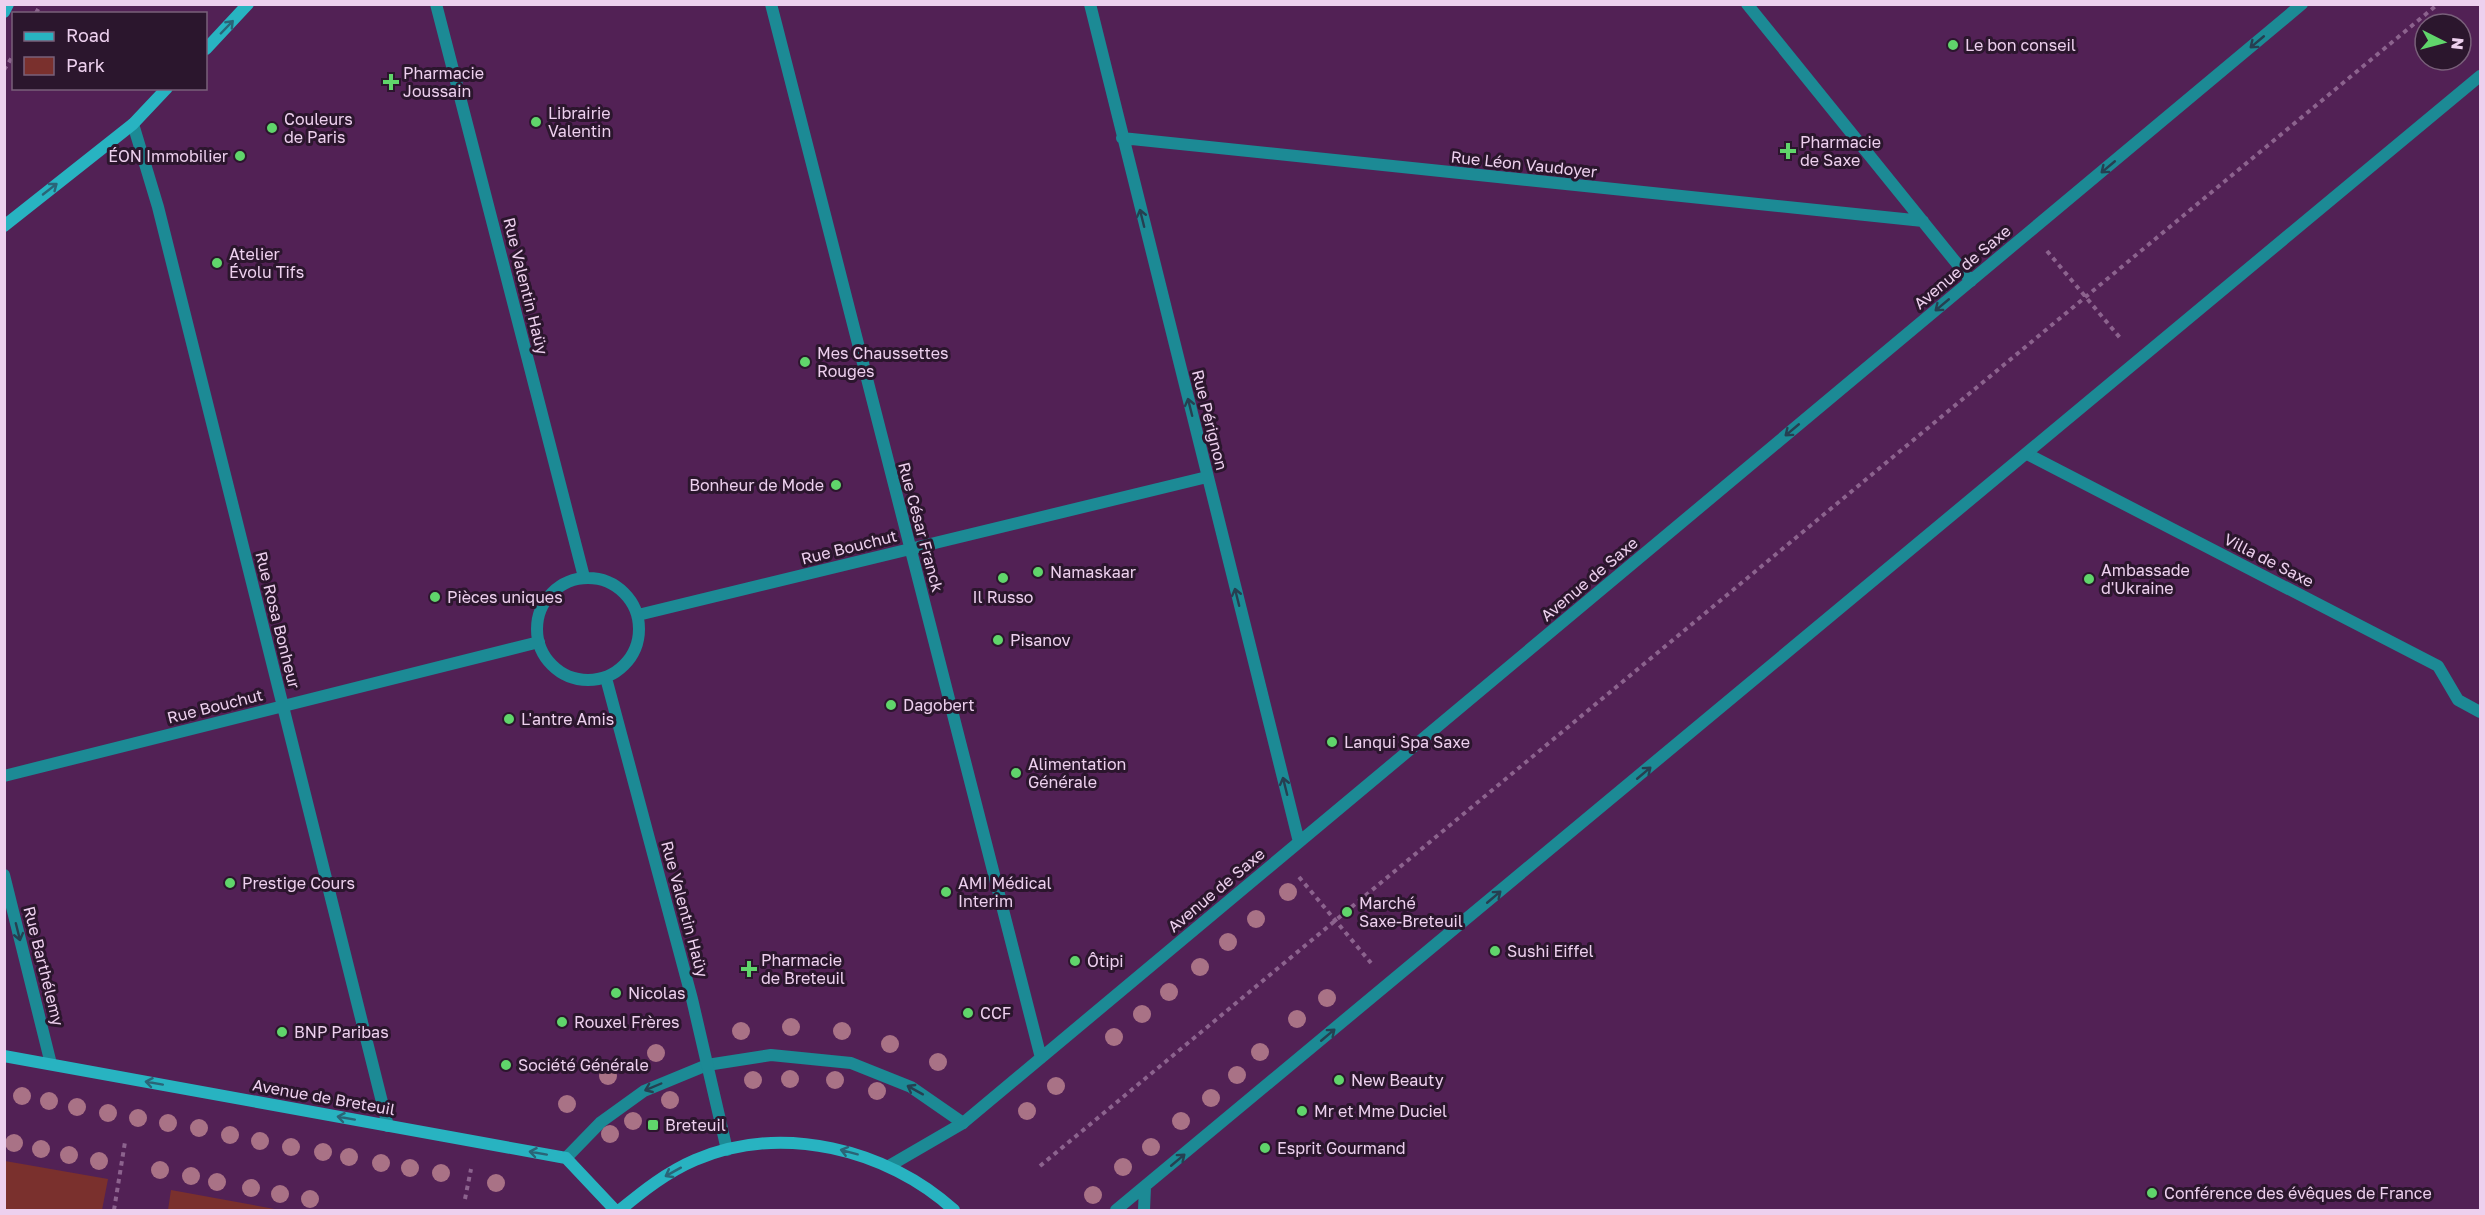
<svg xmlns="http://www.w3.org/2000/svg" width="2485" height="1215" font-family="'Golos Text',sans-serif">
	<rect width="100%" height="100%" fill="#522155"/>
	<path fill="#7a302d" d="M 5,1161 L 108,1179 L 102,1210 L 5,1210 Z
		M 171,1190 L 280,1210 L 168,1210 Z"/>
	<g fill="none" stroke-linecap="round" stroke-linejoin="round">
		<path stroke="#8c638e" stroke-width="4" stroke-dasharray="4.5 4.5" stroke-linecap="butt" d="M 36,13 L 41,4
			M 4,70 L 14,54
			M 2047,251 L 2121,339
			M 1299,877 L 1371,963
			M 1040,1166 L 2438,4
			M 465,1199 L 471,1169
			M 114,1210 L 125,1142"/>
		<path stroke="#1c8a95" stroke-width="12" d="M 2027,454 L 2438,666 L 2458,700 L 2480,712
			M 566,1158 L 601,1122 L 644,1091 L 707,1065 L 771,1055 L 851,1063 L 911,1087 L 963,1123"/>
		<path stroke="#1c8a95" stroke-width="12" d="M 436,4 L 584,577
			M 771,4 L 1041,1058
			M 1090,4 L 1299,842
			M 1747,4 L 1971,281
			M 133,124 L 158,207 L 388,1126
			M 1122,138 L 1923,221
			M537 629a51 51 0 1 1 102 0a51 51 0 1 1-102 0Z
			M 638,615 L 1207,477
			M 606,678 L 692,999 L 727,1150
			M 4,776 L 539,642
			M 4,875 L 51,1064
			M 889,1166 L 963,1123 L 2302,4
			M 1116,1210 L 2480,76
			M 1144,1210 L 1145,1187"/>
		<path stroke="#28b3c1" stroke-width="12" d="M 4,12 L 8,4
			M 206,49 L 248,4
			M 4,226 L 133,124 L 167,88
			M 4,1056 L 566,1158 L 615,1210
			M 620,1210 C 643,1191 667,1172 695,1160 C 782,1123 887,1149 954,1210"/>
	</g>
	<g fill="#a97286">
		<circle cx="1288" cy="892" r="9"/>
		<circle cx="1256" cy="919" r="9"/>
		<circle cx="1228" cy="942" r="9"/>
		<circle cx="1200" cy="967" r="9"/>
		<circle cx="1169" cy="992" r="9"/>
		<circle cx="1327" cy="998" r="9"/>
		<circle cx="1142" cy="1014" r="9"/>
		<circle cx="1297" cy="1019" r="9"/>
		<circle cx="791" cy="1027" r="9"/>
		<circle cx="741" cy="1031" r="9"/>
		<circle cx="842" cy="1031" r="9"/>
		<circle cx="1114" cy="1037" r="9"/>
		<circle cx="890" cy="1044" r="9"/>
		<circle cx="1260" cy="1052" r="9"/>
		<circle cx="656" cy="1053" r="9"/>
		<circle cx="938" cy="1062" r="9"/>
		<circle cx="1237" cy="1075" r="9"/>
		<circle cx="608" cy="1076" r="9"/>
		<circle cx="790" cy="1079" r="9"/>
		<circle cx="753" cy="1080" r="9"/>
		<circle cx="835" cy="1080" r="9"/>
		<circle cx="1056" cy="1086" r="9"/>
		<circle cx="877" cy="1091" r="9"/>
		<circle cx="22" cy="1096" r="9"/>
		<circle cx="1211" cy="1098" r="9"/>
		<circle cx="670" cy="1100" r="9"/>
		<circle cx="49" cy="1101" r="9"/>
		<circle cx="567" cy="1104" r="9"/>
		<circle cx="77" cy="1107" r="9"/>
		<circle cx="1027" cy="1111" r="9"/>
		<circle cx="108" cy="1113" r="9"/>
		<circle cx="138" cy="1118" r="9"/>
		<circle cx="633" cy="1121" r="9"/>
		<circle cx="1181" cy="1121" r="9"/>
		<circle cx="168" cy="1123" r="9"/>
		<circle cx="199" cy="1128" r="9"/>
		<circle cx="610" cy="1134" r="9"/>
		<circle cx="230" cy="1135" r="9"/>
		<circle cx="260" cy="1141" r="9"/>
		<circle cx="14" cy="1143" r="9"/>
		<circle cx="291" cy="1147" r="9"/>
		<circle cx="1151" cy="1147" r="9"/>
		<circle cx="41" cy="1149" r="9"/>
		<circle cx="323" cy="1152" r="9"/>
		<circle cx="69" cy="1155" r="9"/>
		<circle cx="349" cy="1157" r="9"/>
		<circle cx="99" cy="1161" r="9"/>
		<circle cx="381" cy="1163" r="9"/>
		<circle cx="1123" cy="1167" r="9"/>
		<circle cx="410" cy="1168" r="9"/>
		<circle cx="160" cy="1170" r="9"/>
		<circle cx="441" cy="1173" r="9"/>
		<circle cx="191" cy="1176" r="9"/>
		<circle cx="217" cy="1182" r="9"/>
		<circle cx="496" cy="1183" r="9"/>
		<circle cx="251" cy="1188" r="9"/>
		<circle cx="280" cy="1194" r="9"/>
		<circle cx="1093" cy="1195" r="9"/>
		<circle cx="310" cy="1199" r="9"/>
	</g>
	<defs><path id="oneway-shaft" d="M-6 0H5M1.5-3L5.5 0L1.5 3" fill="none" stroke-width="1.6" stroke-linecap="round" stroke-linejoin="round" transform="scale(1.5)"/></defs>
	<g stroke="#2a6477">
		<use href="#oneway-shaft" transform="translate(227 27) rotate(-46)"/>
		<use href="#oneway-shaft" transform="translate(50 189) rotate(-38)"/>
		<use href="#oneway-shaft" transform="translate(154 1083) rotate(-170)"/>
		<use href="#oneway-shaft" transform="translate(346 1118) rotate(-170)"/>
		<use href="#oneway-shaft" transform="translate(849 1152) rotate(-165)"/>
		<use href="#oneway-shaft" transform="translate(538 1153) rotate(-170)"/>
		<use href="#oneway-shaft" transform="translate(673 1172) rotate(151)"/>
	</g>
	<g stroke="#263f51">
		<use href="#oneway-shaft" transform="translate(2257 42) rotate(140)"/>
		<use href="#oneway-shaft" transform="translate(2108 167) rotate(140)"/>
		<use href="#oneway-shaft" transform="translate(1142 218) rotate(-104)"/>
		<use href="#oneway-shaft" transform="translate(1942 305) rotate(140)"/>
		<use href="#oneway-shaft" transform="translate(1190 407) rotate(-104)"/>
		<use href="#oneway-shaft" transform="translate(1792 430) rotate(140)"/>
		<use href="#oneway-shaft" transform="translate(1237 597) rotate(-104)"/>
		<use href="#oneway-shaft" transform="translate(1644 773) rotate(-40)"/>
		<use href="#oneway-shaft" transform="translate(1285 786) rotate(-104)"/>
		<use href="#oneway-shaft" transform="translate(1494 897) rotate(-40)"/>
		<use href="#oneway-shaft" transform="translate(18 932) rotate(76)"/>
		<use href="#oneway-shaft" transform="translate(1328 1035) rotate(-40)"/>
		<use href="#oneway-shaft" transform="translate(653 1087) rotate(157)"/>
		<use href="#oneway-shaft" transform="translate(915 1090) rotate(-151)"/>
		<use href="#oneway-shaft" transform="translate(1178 1160) rotate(-40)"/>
	</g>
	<g fill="#60d56b" stroke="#2b162d" stroke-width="2">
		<circle cx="1953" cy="45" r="6"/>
		<path d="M388 73h6v6h6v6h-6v6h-6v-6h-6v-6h6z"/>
		<circle cx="536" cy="122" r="6"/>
		<circle cx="272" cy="128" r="6"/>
		<path d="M1785 142h6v6h6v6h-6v6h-6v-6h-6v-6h6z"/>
		<circle cx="240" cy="156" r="6"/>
		<circle cx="217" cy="263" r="6"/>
		<circle cx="805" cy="362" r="6"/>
		<circle cx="836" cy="485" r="6"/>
		<circle cx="1038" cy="572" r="6"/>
		<circle cx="1003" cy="578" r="6"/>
		<circle cx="2089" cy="579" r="6"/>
		<circle cx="435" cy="597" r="6"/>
		<circle cx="998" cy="640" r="6"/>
		<circle cx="891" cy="705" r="6"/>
		<circle cx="509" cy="719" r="6"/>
		<circle cx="1332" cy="742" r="6"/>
		<circle cx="1016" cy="773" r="6"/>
		<circle cx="230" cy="883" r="6"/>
		<circle cx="946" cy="892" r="6"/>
		<circle cx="1347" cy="912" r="6"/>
		<circle cx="1495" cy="951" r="6"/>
		<circle cx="1075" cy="961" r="6"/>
		<path d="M746 960h6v6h6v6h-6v6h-6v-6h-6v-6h6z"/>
		<circle cx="616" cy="993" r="6"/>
		<circle cx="968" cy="1013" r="6"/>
		<circle cx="562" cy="1022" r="6"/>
		<circle cx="282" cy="1032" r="6"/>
		<circle cx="506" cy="1065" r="6"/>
		<circle cx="1339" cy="1080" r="6"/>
		<circle cx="1302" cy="1111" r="6"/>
		<rect x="647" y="1119" width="12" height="12" rx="3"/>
		<circle cx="1265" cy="1148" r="6"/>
		<circle cx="2152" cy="1193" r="6"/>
	</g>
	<g text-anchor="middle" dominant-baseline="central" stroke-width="6" stroke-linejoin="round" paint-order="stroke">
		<g font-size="16" fill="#edd0ee" stroke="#2b162d" text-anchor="start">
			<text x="1965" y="45">Le bon conseil</text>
			<text x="403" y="73">Pharmacie<tspan x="403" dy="18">Joussain</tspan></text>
			<text x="548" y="113">Librairie<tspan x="548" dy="18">Valentin</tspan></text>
			<text x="284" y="119">Couleurs<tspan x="284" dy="18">de Paris</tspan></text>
			<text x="1800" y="142">Pharmacie<tspan x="1800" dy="18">de Saxe</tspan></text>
			<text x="228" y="156" text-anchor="end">ÉON Immobilier</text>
			<text x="229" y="254">Atelier<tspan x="229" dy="18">Évolu Tifs</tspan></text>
			<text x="817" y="353">Mes Chaussettes<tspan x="817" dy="18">Rouges</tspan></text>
			<text x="824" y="485" text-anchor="end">Bonheur de Mode</text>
			<text x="2101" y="570">Ambassade<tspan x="2101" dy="18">d'Ukraine</tspan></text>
			<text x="1050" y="572">Namaskaar</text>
			<text x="447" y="597">Pièces uniques</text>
			<text x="1003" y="597" text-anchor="middle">Il Russo</text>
			<text x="1010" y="640">Pisanov</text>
			<text x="903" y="705">Dagobert</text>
			<text x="521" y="719">L'antre Amis</text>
			<text x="1344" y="742">Lanqui Spa Saxe</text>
			<text x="1028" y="764">Alimentation<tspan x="1028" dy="18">Générale</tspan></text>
			<text x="242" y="883">Prestige Cours</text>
			<text x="958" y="883">AMI Médical<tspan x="958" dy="18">Interim</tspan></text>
			<text x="1359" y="903">Marché<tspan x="1359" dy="18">Saxe-Breteuil</tspan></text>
			<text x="1507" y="951">Sushi Eiffel</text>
			<text x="761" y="960">Pharmacie<tspan x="761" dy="18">de Breteuil</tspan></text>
			<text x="1087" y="961">Ôtipi</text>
			<text x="628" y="993">Nicolas</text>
			<text x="980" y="1013">CCF</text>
			<text x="574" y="1022">Rouxel Frères</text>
			<text x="294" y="1032">BNP Paribas</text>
			<text x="518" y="1065">Société Générale</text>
			<text x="1351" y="1080">New Beauty</text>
			<text x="1314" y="1111">Mr et Mme Duciel</text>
			<text x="665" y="1125">Breteuil</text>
			<text x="1277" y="1148">Esprit Gourmand</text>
			<text x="2164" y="1193">Conférence des évêques de France</text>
		</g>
		<g font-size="16" fill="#edd0ee" stroke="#2b162d">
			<text transform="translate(1524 164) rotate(6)">Rue Léon Vaudoyer</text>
			<text transform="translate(1962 267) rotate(-40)">Avenue de Saxe</text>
			<text transform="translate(526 286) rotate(76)">Rue Valentin Haüy</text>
			<text transform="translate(1210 420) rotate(76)">Rue Pérignon</text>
			<text transform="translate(921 527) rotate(75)">Rue César Franck</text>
			<text transform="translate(849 547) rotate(-14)">Rue Bouchut</text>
			<text transform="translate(2269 560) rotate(27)">Villa de Saxe</text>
			<text transform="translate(1589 579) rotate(-40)">Avenue de Saxe</text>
			<text transform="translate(278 620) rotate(76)">Rue Rosa Bonheur</text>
			<text transform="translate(215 706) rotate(-14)">Rue Bouchut</text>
			<text transform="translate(1216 890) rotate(-40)">Avenue de Saxe</text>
			<text transform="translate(685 909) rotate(75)">Rue Valentin Haüy</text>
			<text transform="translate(44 966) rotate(76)">Rue Barthélemy</text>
			<text transform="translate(324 1097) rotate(10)">Avenue de Breteuil</text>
		</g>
	</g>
	<rect width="2485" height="1215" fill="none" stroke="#edd0ee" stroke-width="12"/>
	<rect x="12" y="12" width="195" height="78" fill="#2b162d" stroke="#79607a" stroke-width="1.5"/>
	<rect x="24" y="32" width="30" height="9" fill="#28b3c1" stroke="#79607a" stroke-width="1.5"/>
	<text x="66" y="42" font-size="18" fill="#edd0ee">Road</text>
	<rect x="24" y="57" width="30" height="18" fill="#7a302d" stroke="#79607a" stroke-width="1.5"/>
	<text x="66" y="72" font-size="18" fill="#edd0ee">Park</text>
	<g transform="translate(2443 42) rotate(96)"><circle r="28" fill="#2b162d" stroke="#79607a" stroke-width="1.5"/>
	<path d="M0-4.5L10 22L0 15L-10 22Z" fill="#60d56b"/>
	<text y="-9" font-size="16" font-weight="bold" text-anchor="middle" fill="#edd0ee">N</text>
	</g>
</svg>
